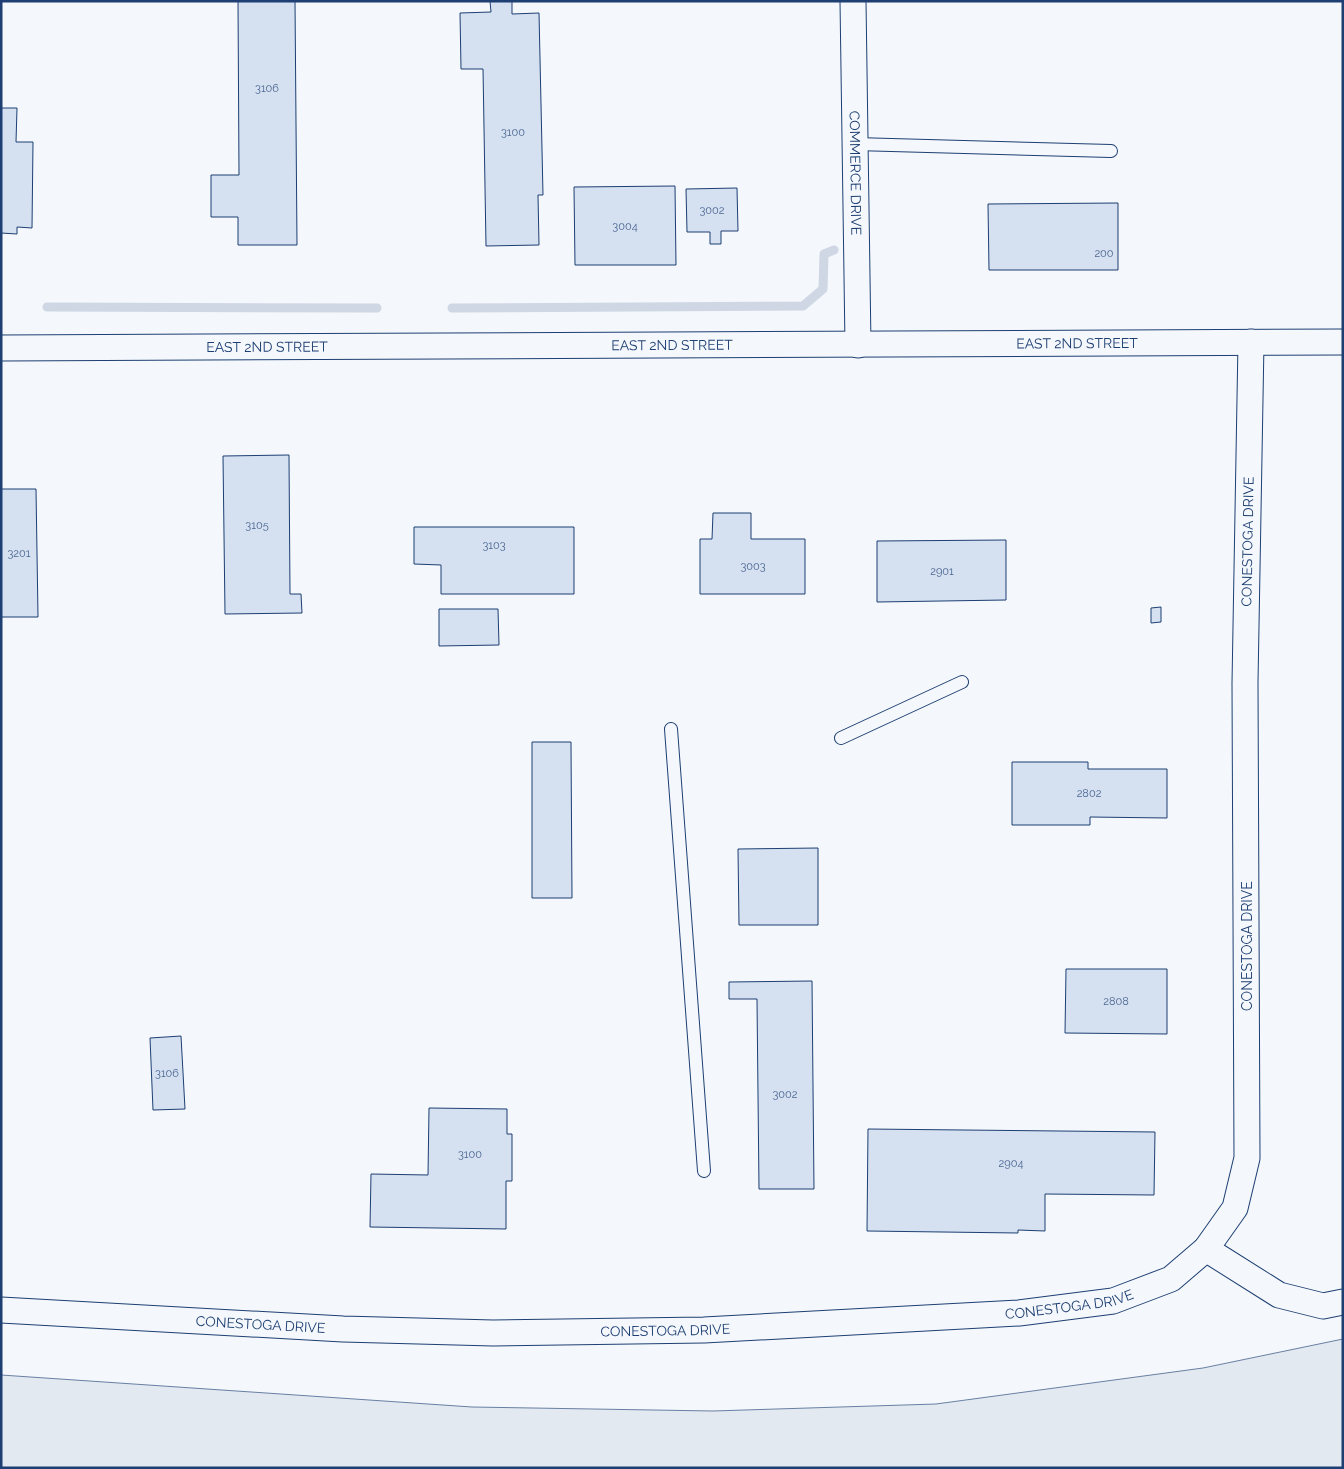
<svg xmlns="http://www.w3.org/2000/svg" width="1344" height="1469" font-family="Raleway,sans-serif">
	<rect width="100%" height="100%" fill="#f4f7fb"/>
	<path fill="#e3e9f0" stroke="#687fa3" d="M 1343,1339 L 1343,1468 L 1,1468 L 1,1375 L 472,1407 L 713,1411 L 936,1404 L 1203,1368 Z"/>
	<g fill="none" stroke-linecap="round" stroke-linejoin="round">
		<path stroke="#cfd7e4" stroke-width="9" d="M 47,307 L 377,308
			M 452,308 L 803,306 L 823,289 L 824,254 L 834,250"/>
	</g>
	<path fill="#d5e0f0" stroke="#1d3f73" d="M 238,1 L 295,1 L 297,245 L 238,245 L 238,217 L 211,217 L 211,175 L 239,175 Z
		M 490,1 L 512,1 L 512,14 L 539,13 L 543,195 L 538,195 L 539,245 L 486,246 L 483,69 L 461,69 L 460,13 L 491,12 Z
		M 1,108 L 17,108 L 16,142 L 33,142 L 32,228 L 17,227 L 17,234 L 1,233 Z
		M 675,186 L 676,265 L 575,265 L 574,187 Z
		M 737,188 L 738,231 L 721,231 L 721,244 L 710,244 L 710,232 L 687,232 L 686,189 Z
		M 1118,203 L 1118,270 L 989,270 L 988,204 Z
		M 289,455 L 290,594 L 301,594 L 302,613 L 225,614 L 223,456 Z
		M 1,489 L 36,489 L 38,617 L 1,617 Z
		M 713,513 L 751,513 L 751,539 L 805,539 L 805,594 L 700,594 L 700,539 L 712,539 Z
		M 414,527 L 574,527 L 574,594 L 441,594 L 441,565 L 414,564 Z
		M 1006,540 L 1006,600 L 877,602 L 877,541 Z
		M 1161,607 L 1161,622 L 1151,623 L 1151,608 Z
		M 439,609 L 498,609 L 499,645 L 439,646 Z
		M 532,742 L 571,742 L 572,898 L 532,898 Z
		M 1012,762 L 1088,762 L 1088,769 L 1167,769 L 1167,818 L 1090,817 L 1090,825 L 1012,825 Z
		M 818,848 L 818,925 L 739,925 L 738,849 Z
		M 1066,969 L 1167,969 L 1167,1034 L 1065,1033 Z
		M 812,981 L 814,1189 L 759,1189 L 757,999 L 729,999 L 729,982 Z
		M 181,1036 L 185,1109 L 153,1110 L 150,1038 Z
		M 429,1108 L 507,1109 L 507,1134 L 512,1134 L 512,1181 L 506,1181 L 506,1229 L 370,1227 L 371,1174 L 428,1175 Z
		M 868,1129 L 1155,1132 L 1154,1195 L 1045,1194 L 1045,1231 L 1018,1230 L 1018,1233 L 867,1231 Z"/>
	<g fill="none" stroke-linecap="round" stroke-linejoin="round">
		<defs>
			<path id="lane" d="M 855,144 L 1111,151
				M 671,729 L 704,1171
				M 841,738 L 962,682"/>
			<g id="street">
				<path id="s1" d="M 853,1 L 858,345"/>
				<path id="s2" d="M 1,348 L 1343,342"/>
				<path d="M 1206,1249 L 1279,1295 L 1323,1306 L 1343,1302"/>
				<path id="s3" d="M 1,1310 L 343,1329 L 493,1333 L 704,1330 L 1019,1313 L 1113,1301 L 1171,1279 L 1206,1249 L 1235,1208 L 1247,1158 L 1245,683 L 1251,342"/>
			</g>
		</defs>
		<use href="#lane" stroke="#1d3f73" stroke-width="14"/>
		<use href="#street" stroke="#1d3f73" stroke-width="27"/>
		<use href="#lane" stroke="#f4f7fb" stroke-width="12"/>
		<use href="#street" stroke="#f4f7fb" stroke-width="25"/>
	</g>
	<g text-anchor="middle" dominant-baseline="central" stroke-width="4" stroke-linejoin="round" paint-order="stroke">
		<g font-size="11" fill="#4b6792">
			<text x="267" y="88">3106</text>
			<text x="513" y="132">3100</text>
			<text x="712" y="210">3002</text>
			<text x="625" y="226">3004</text>
			<text x="1104" y="253">200</text>
			<text x="257" y="525">3105</text>
			<text x="494" y="545">3103</text>
			<text x="19" y="553">3201</text>
			<text x="753" y="566">3003</text>
			<text x="942" y="571">2901</text>
			<text x="1089" y="793">2802</text>
			<text x="1116" y="1001">2808</text>
			<text x="167" y="1073">3106</text>
			<text x="785" y="1094">3002</text>
			<text x="470" y="1154">3100</text>
			<text x="1011" y="1163">2904</text>
		</g>
		<g font-size="14" fill="#1d3f73" stroke="#f4f7fb">
			<text stroke="none"><textPath href="#s1" startOffset="172">COMMERCE DRIVE</textPath></text>
			<text stroke="none"><textPath href="#s2" startOffset="1076">EAST 2ND STREET</textPath></text>
			<text stroke="none"><textPath href="#s2" startOffset="671">EAST 2ND STREET</textPath></text>
			<text stroke="none"><textPath href="#s2" startOffset="266">EAST 2ND STREET</textPath></text>
			<text stroke="none"><textPath href="#s3" startOffset="1940">CONESTOGA DRIVE</textPath></text>
			<text transform="translate(1247 946) rotate(-90)">CONESTOGA DRIVE</text>
			<text stroke="none"><textPath href="#s3" startOffset="1070">CONESTOGA DRIVE</textPath></text>
			<text stroke="none"><textPath href="#s3" startOffset="260">CONESTOGA DRIVE</textPath></text>
			<text stroke="none"><textPath href="#s3" startOffset="665">CONESTOGA DRIVE</textPath></text>
		</g>
	</g>
	<rect width="1344" height="1469" fill="none" stroke="#1d3f73" stroke-width="5"/>
</svg>
